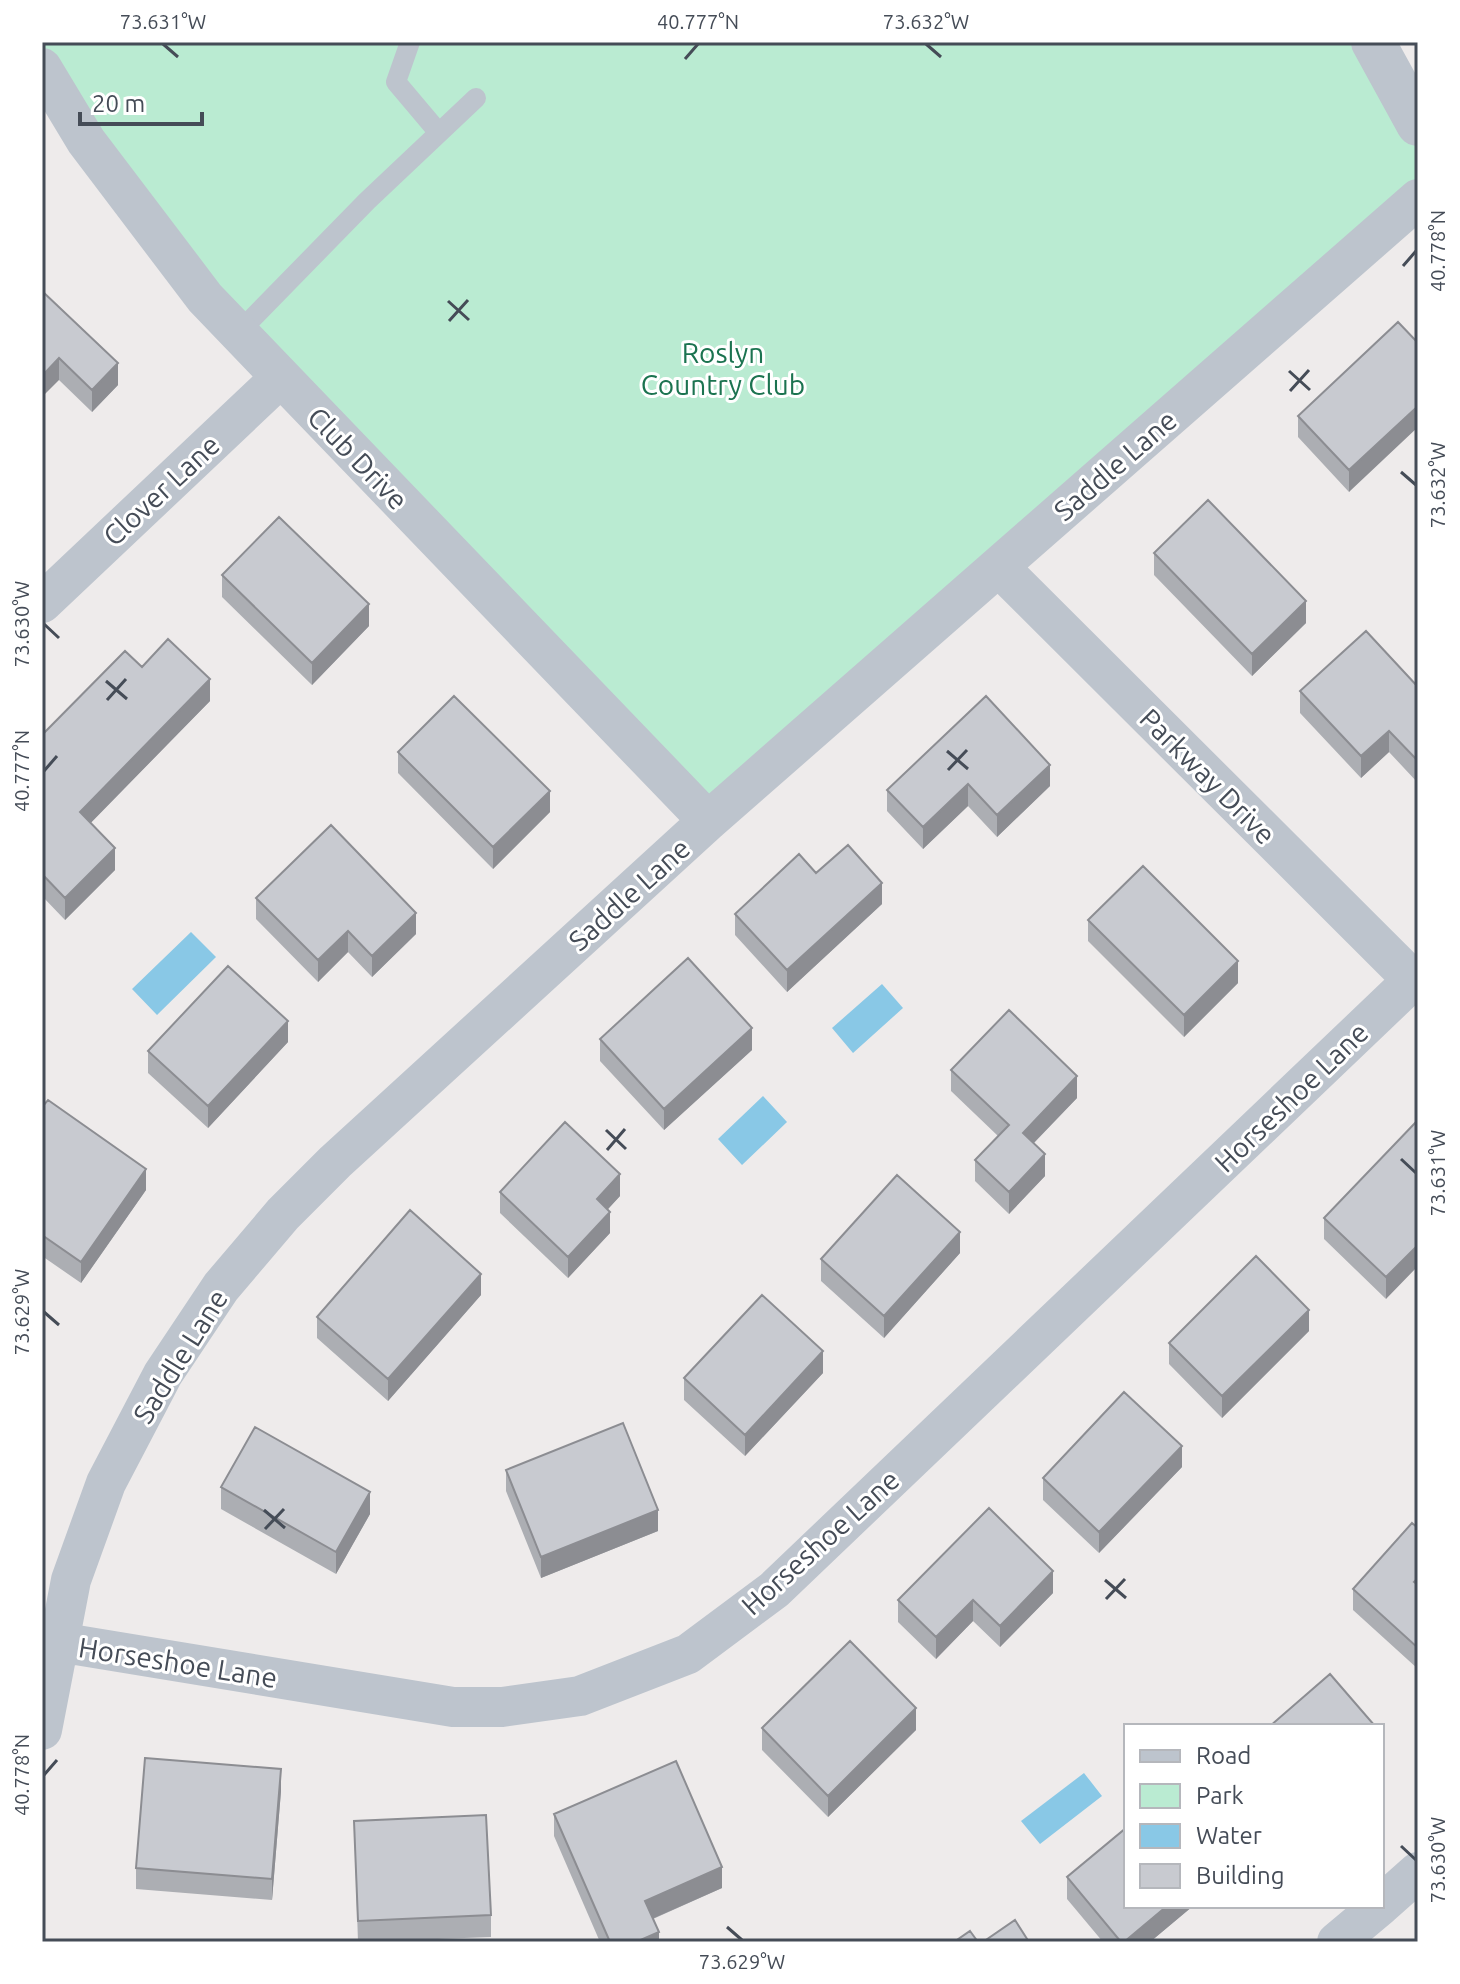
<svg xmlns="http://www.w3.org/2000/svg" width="1460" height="1984" font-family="Ubuntu,sans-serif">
	<rect width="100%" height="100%" fill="#eeebeb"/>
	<path fill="#baebd2" d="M 42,42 L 1373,42 L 1418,124 L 1418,199 L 701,821 L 280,378 L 42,68 Z"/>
	<path fill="#89c8e6" d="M 191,932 L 216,957 L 157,1015 L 132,989 Z
		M 882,984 L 903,1008 L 853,1053 L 832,1028 Z
		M 763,1096 L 787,1122 L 742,1165 L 718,1139 Z
		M 1084,1773 L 1102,1796 L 1040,1844 L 1021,1821 Z"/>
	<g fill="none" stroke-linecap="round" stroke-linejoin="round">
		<path stroke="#bdc4cd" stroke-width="20" d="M 410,42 L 396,82 L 439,133
			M 238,333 L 367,201 L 476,98"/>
		<path stroke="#bdc4cd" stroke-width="40" d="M 42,68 L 86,141 L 205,298 L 708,821
			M 999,567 L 1418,985
			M 42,603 L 280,378
			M 58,1642 L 453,1707 L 502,1707 L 580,1696 L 688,1654 L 774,1590 L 1413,980
			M 42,1730 L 71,1580 L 106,1483 L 163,1374 L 221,1287 L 283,1214 L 335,1162 L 708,821 L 1418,199
			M 1382,1904 L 1418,1872
			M 1337,1942 L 1380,1906"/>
		<path stroke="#bdc4cd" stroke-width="44" d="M 1373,42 L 1418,124"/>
	</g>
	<path fill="#acaeb3" d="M 42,291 L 118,385 L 92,412 L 59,380 Z
		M 1398,322 L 1349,492 L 1298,437 L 1298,416 Z
		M 1154,553 L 1306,623 L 1252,676 L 1154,575 Z
		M 222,575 L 369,626 L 312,685 L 222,597 Z
		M 142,667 L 210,701 L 90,823 L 115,870 L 65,920 L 42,896 L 42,735 Z
		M 1418,687 L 1418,783 L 1389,752 L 1361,778 L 1300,713 L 1300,691 Z
		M 986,696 L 1050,786 L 997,837 L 968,806 L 923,849 L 887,811 L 887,790 Z
		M 398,752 L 550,812 L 493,869 L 398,773 Z
		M 816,873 L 882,904 L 787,992 L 735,935 L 735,914 Z
		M 256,898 L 416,934 L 372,977 L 348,952 L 318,982 L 256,919 Z
		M 1088,920 L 1238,983 L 1184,1037 L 1088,941 Z
		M 600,1039 L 752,1050 L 664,1130 L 600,1061 Z
		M 288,1042 L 208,1128 L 148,1073 L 148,1051 Z
		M 951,1070 L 1077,1098 L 1034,1143 L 1045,1176 L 1009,1214 L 975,1181 L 975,1160 L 998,1136 L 951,1091 Z
		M 42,1107 L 146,1190 L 81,1283 L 42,1256 Z
		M 1416,1122 L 1386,1299 L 1324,1239 L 1324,1218 Z
		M 500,1192 L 620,1196 L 608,1209 L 610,1233 L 568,1278 L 500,1213 Z
		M 960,1253 L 884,1338 L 821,1281 L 821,1259 Z
		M 481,1295 L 388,1401 L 317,1338 L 317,1317 Z
		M 1309,1331 L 1222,1418 L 1169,1364 L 1169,1343 Z
		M 823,1373 L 745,1456 L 684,1400 L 684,1378 Z
		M 1182,1467 L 1099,1553 L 1043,1500 L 1043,1478 Z
		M 506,1470 L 658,1531 L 541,1578 L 506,1491 Z
		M 221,1487 L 370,1514 L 336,1574 L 221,1509 Z
		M 1418,1528 L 1418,1669 L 1353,1610 L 1353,1589 Z
		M 1053,1593 L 1000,1647 L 973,1621 L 936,1659 L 898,1622 L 898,1600 Z
		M 762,1728 L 916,1730 L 828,1817 L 762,1750 Z
		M 281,1791 L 272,1900 L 136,1889 L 136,1868 Z
		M 554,1814 L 722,1888 L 653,1919 L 659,1942 L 600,1942 L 554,1836 Z
		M 354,1821 L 491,1915 L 491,1937 L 358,1942 Z
		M 1067,1877 L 1193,1906 L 1150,1942 L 1103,1942 L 1067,1899 Z"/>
	<path fill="#8c8d92" d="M 59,358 L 59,380 L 42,397 L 42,376 Z
		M 118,363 L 118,385 L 92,412 L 92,390 Z
		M 1418,406 L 1418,427 L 1349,492 L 1349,470 Z
		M 1306,601 L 1306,623 L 1252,676 L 1252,654 Z
		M 369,604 L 369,626 L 312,685 L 312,663 Z
		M 210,679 L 210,701 L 80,834 L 80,812 Z
		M 1389,731 L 1389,752 L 1361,778 L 1361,756 Z
		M 1050,765 L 1050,786 L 997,837 L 997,815 Z
		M 968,784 L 968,806 L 923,849 L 923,827 Z
		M 550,791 L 550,812 L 493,869 L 493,847 Z
		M 115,848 L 115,870 L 65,920 L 65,898 Z
		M 882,883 L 882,904 L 787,992 L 787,970 Z
		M 416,913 L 416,934 L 372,977 L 372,956 Z
		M 348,931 L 348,952 L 318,982 L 318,960 Z
		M 1238,961 L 1238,983 L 1184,1037 L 1184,1015 Z
		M 288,1021 L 288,1042 L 208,1128 L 208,1106 Z
		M 752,1028 L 752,1050 L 664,1130 L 664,1109 Z
		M 1077,1076 L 1077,1098 L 1023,1154 L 1023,1133 Z
		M 1045,1154 L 1045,1176 L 1009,1214 L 1009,1192 Z
		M 146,1169 L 146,1190 L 81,1283 L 81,1262 Z
		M 620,1174 L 620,1196 L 597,1221 L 597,1199 Z
		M 610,1212 L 610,1233 L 568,1278 L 568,1257 Z
		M 960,1232 L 960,1253 L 884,1338 L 884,1316 Z
		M 1418,1245 L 1418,1266 L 1386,1299 L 1386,1277 Z
		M 481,1274 L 481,1295 L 388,1401 L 388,1379 Z
		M 1309,1310 L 1309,1331 L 1222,1418 L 1222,1396 Z
		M 823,1351 L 823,1373 L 745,1456 L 745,1435 Z
		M 1182,1446 L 1182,1467 L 1099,1553 L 1099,1532 Z
		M 370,1492 L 370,1514 L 336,1574 L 336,1552 Z
		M 658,1510 L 658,1531 L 541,1578 L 541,1557 Z
		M 1053,1571 L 1053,1593 L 1000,1647 L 1000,1626 Z
		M 973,1600 L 973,1621 L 936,1659 L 936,1637 Z
		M 916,1708 L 916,1730 L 828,1817 L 828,1796 Z
		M 281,1769 L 281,1791 L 272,1900 L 272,1879 Z
		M 722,1867 L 722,1888 L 645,1922 L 645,1901 Z
		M 1167,1906 L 1193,1906 L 1150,1942 L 1124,1942 Z
		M 659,1932 L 659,1942 L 636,1942 Z"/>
	<path fill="#c8cad0" stroke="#8c8d92" stroke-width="2" d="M 42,291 L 118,363 L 92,390 L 59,358 L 42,376 Z
		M 1398,322 L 1418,343 L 1418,406 L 1349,470 L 1298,416 Z
		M 1208,500 L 1306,601 L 1252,654 L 1154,553 Z
		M 279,517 L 369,604 L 312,663 L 222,575 Z
		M 1366,631 L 1418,687 L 1418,761 L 1389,731 L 1361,756 L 1300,691 Z
		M 168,639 L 210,679 L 80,812 L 115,848 L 65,898 L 42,874 L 42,735 L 125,651 L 142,667 Z
		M 454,696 L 550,791 L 493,847 L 398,752 Z
		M 986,696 L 1050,765 L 997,815 L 968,784 L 923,827 L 887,790 Z
		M 331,825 L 416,913 L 372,956 L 348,931 L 318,960 L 256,898 Z
		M 848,845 L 882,883 L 787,970 L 735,914 L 799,854 L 816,873 Z
		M 1143,866 L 1238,961 L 1184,1015 L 1088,920 Z
		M 688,958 L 752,1028 L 664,1109 L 600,1039 Z
		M 228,966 L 288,1021 L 208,1106 L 148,1051 Z
		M 1009,1010 L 1077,1076 L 1023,1133 L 1045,1154 L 1009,1192 L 975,1160 L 1009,1125 L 951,1070 Z
		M 48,1100 L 146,1169 L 81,1262 L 42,1235 L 42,1107 Z
		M 565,1122 L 620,1174 L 597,1199 L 610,1212 L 568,1257 L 500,1192 Z
		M 1416,1122 L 1418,1124 L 1418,1245 L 1386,1277 L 1324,1218 Z
		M 897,1175 L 960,1232 L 884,1316 L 821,1259 Z
		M 410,1210 L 481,1274 L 388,1379 L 317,1317 Z
		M 1256,1256 L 1309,1310 L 1222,1396 L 1169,1343 Z
		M 762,1295 L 823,1351 L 745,1435 L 684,1378 Z
		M 1124,1392 L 1182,1446 L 1099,1532 L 1043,1478 Z
		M 623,1423 L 658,1510 L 541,1557 L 506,1470 Z
		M 255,1427 L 370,1492 L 336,1552 L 221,1487 Z
		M 989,1508 L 1053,1571 L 1000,1626 L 973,1600 L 936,1637 L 898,1600 Z
		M 1412,1523 L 1418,1528 L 1418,1578 L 1414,1582 L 1418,1585 L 1418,1648 L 1353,1589 Z
		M 850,1641 L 916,1708 L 828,1796 L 762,1728 Z
		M 1330,1674 L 1375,1726 L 1270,1726 Z
		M 145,1758 L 281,1769 L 272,1879 L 136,1868 Z
		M 676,1761 L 722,1867 L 645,1901 L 659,1932 L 636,1942 L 610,1942 L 554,1814 Z
		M 486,1815 L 491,1915 L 358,1921 L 354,1821 Z
		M 1126,1828 L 1126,1906 L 1167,1906 L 1124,1942 L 1121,1942 L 1067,1877 Z
		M 1015,1920 L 1029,1942 L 983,1942 Z
		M 970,1931 L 978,1942 L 954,1942 Z"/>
	<path fill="none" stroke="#454c57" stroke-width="3" d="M 163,44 L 178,57M 926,44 L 941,57M 685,59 L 698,44M 1403,266 L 1416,251M 448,301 L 469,320M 449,321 L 468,300M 1289,371 L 1310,390M 1290,391 L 1309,370M 1401,472 L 1416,485M 44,624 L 59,638M 106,681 L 127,699M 107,700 L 126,679M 947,751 L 968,769M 948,770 L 967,750M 44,771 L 57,756M 606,1130 L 626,1149M 607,1150 L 625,1129M 1401,1159 L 1416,1173M 44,1312 L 59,1325M 264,1510 L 285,1528M 265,1529 L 284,1509M 1105,1580 L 1126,1598M 1106,1599 L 1125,1579M 44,1775 L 57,1760M 1401,1846 L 1416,1860M 727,1927 L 742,1940"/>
	<g text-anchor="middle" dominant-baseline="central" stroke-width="6" stroke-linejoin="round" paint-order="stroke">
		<g font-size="28" fill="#1b7350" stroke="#fff">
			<text x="723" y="352">Roslyn<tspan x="723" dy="32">Country Club</tspan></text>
		</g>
		<g font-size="28" fill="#454c57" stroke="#fff">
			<text transform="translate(358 458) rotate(46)">Club Drive</text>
			<text transform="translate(1115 465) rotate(-41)">Saddle Lane</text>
			<text transform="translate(161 490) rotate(-43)">Clover Lane</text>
			<text transform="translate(1208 776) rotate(45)">Parkway Drive</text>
			<text transform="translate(629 894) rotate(-42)">Saddle Lane</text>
			<text transform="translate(1291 1097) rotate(-44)">Horseshoe Lane</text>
			<text transform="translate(180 1356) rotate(-58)">Saddle Lane</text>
			<text transform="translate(820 1542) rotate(-42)">Horseshoe Lane</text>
			<text transform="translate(178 1662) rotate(9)">Horseshoe Lane</text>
		</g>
	</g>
	<rect width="1460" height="1984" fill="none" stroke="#ffffff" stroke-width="88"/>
	<rect x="1124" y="1724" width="260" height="184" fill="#ffffff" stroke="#b5b7bc" stroke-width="2"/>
	<rect x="1140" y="1750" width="40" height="12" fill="#bdc4cd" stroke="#b5b7bc" stroke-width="2"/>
	<text x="1196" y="1764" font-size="24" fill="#454c57">Road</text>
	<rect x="1140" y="1784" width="40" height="24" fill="#baebd2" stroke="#b5b7bc" stroke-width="2"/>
	<text x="1196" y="1804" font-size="24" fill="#454c57">Park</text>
	<rect x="1140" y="1824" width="40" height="24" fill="#89c8e6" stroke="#b5b7bc" stroke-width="2"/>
	<text x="1196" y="1844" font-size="24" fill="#454c57">Water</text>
	<rect x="1140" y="1864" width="40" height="24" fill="#c8cad0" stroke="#b5b7bc" stroke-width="2"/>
	<text x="1196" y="1884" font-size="24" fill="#454c57">Building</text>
	<path d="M80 112v12h122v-12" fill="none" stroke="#454c57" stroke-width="4"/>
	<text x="92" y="112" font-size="24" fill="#454c57" stroke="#ffffff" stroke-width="6" paint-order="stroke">20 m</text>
	<rect x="44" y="44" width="1372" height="1896" fill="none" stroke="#454c57" stroke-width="3"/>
	<g font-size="20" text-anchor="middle" fill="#454c57">
		<text x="163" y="29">73.631°W</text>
		<text x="698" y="29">40.777°N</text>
		<text x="926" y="29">73.632°W</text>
		<text transform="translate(1438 251) rotate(-90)" y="7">40.778°N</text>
		<text transform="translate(1438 485) rotate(-90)" y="7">73.632°W</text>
		<text transform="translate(22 624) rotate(-90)" y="7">73.630°W</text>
		<text transform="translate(22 771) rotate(-90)" y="7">40.777°N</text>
		<text transform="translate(1438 1173) rotate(-90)" y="7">73.631°W</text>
		<text transform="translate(22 1312) rotate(-90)" y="7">73.629°W</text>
		<text transform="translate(22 1775) rotate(-90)" y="7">40.778°N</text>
		<text transform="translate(1438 1860) rotate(-90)" y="7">73.630°W</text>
		<text x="742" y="1969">73.629°W</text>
	</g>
</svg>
